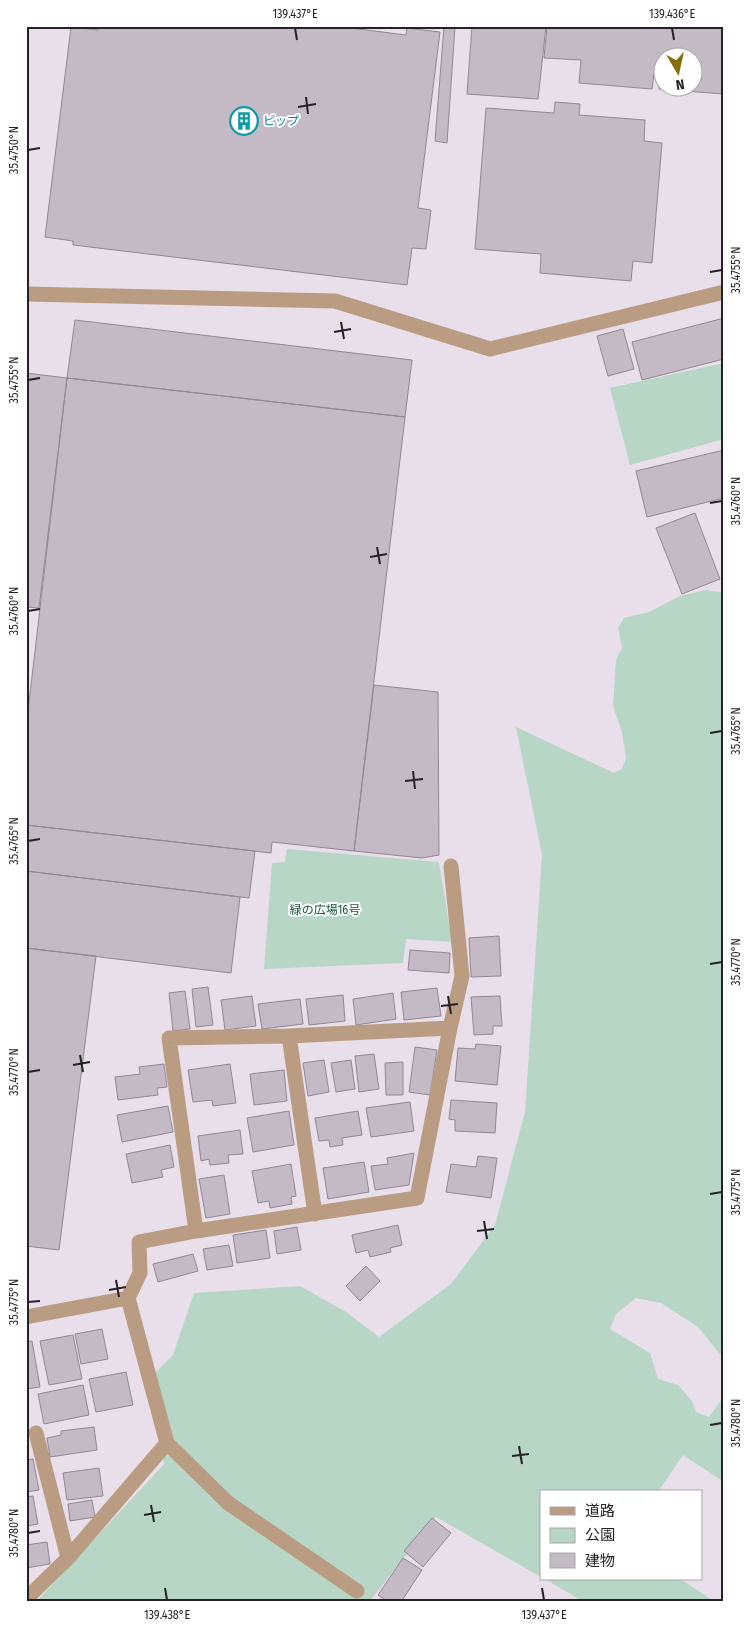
<svg xmlns="http://www.w3.org/2000/svg" width="750" height="1628" font-family="'Fira Sans Condensed','Noto Sans JP',sans-serif">
	<rect width="100%" height="100%" fill="#e9dfeb"/>
	<path fill="#b7d6c5" d="M 724,363 L 724,439 L 630,465 L 610,388 Z
		M 706,590 L 724,593 L 724,1356 L 719,1353 L 698,1327 L 661,1303 L 636,1298 L 616,1314 L 610,1329 L 650,1353 L 658,1379 L 678,1385 L 692,1401 L 696,1412 L 709,1417 L 724,1396 L 724,1482 L 683,1455 L 658,1492 L 541,1492 L 541,1577 L 436,1517 L 369,1602 L 36,1602 L 164,1464 L 148,1380 L 173,1355 L 194,1293 L 300,1286 L 346,1312 L 379,1337 L 451,1284 L 495,1225 L 525,1112 L 542,855 L 516,727 L 614,773 L 622,769 L 626,758 L 622,732 L 613,706 L 616,660 L 622,648 L 618,628 L 624,618 L 649,612 L 680,596 Z
		M 287,849 L 439,862 L 452,942 L 406,939 L 403,963 L 264,969 L 272,863 L 285,862 Z
		M 545,1579 L 680,1579 L 715,1602 L 584,1602 Z"/>
	<path fill="#c4bac6" stroke="#908892" fill-rule="evenodd" d="M 98,26 L 335,26 L 406,35 L 407,28 L 440,32 L 418,208 L 431,210 L 426,249 L 412,248 L 407,285 L 73,245 L 73,241 L 45,237 L 71,27 L 98,30 Z
		M 444,26 L 455,27 L 447,143 L 435,141 Z
		M 472,26 L 546,26 L 538,99 L 467,94 Z
		M 547,26 L 724,26 L 724,94 L 659,89 L 660,73 L 654,73 L 652,89 L 579,83 L 581,60 L 544,58 ZM 662,58 L 692,58 L 692,88 L 662,88 Z
		M 555,102 L 580,104 L 579,115 L 645,120 L 644,141 L 662,143 L 652,263 L 633,261 L 631,281 L 540,273 L 541,254 L 475,249 L 486,108 L 554,113 Z
		M 724,318 L 724,359 L 642,380 L 632,342 Z
		M 75,320 L 412,360 L 405,417 L 67,378 Z
		M 623,329 L 634,369 L 608,376 L 597,336 Z
		M 26,373 L 67,378 L 39,608 L 26,607 Z
		M 67,378 L 405,417 L 354,851 L 272,842 L 271,853 L 26,825 L 26,728 Z
		M 724,450 L 724,498 L 647,517 L 636,471 Z
		M 695,513 L 720,579 L 682,594 L 656,528 Z
		M 374,685 L 438,692 L 439,855 L 422,858 L 354,851 Z
		M 26,825 L 255,851 L 249,898 L 26,871 Z
		M 26,871 L 240,897 L 231,973 L 26,948 Z
		M 499,936 L 501,976 L 471,977 L 469,938 Z
		M 26,948 L 96,956 L 59,1250 L 26,1246 Z
		M 410,950 L 450,953 L 449,973 L 408,970 Z
		M 208,987 L 213,1025 L 196,1027 L 192,989 Z
		M 437,988 L 441,1016 L 404,1020 L 401,992 Z
		M 185,991 L 190,1029 L 173,1031 L 169,993 Z
		M 393,993 L 396,1019 L 356,1025 L 353,999 Z
		M 343,995 L 345,1021 L 309,1025 L 306,999 Z
		M 252,996 L 256,1026 L 225,1030 L 221,1000 Z
		M 500,996 L 502,1026 L 493,1026 L 493,1034 L 474,1035 L 471,997 Z
		M 300,999 L 303,1024 L 262,1029 L 258,1004 Z
		M 476,1044 L 501,1046 L 497,1085 L 455,1081 L 458,1048 L 475,1049 Z
		M 415,1047 L 437,1050 L 430,1095 L 409,1092 Z
		M 374,1054 L 379,1089 L 359,1092 L 355,1056 Z
		M 324,1060 L 329,1092 L 308,1096 L 303,1063 Z
		M 351,1060 L 355,1089 L 336,1092 L 331,1063 Z
		M 403,1062 L 403,1095 L 386,1095 L 385,1063 Z
		M 164,1064 L 167,1087 L 157,1088 L 158,1095 L 118,1100 L 115,1077 L 140,1074 L 139,1067 Z
		M 230,1064 L 236,1103 L 213,1106 L 212,1100 L 193,1102 L 188,1070 Z
		M 284,1070 L 287,1101 L 254,1105 L 250,1074 Z
		M 451,1100 L 497,1103 L 495,1133 L 455,1131 L 455,1120 L 449,1119 Z
		M 410,1102 L 414,1131 L 371,1137 L 366,1108 Z
		M 168,1106 L 173,1132 L 122,1142 L 117,1115 Z
		M 289,1111 L 294,1145 L 253,1152 L 247,1118 Z
		M 358,1111 L 362,1135 L 342,1138 L 343,1145 L 330,1147 L 329,1140 L 319,1141 L 315,1118 Z
		M 240,1130 L 243,1154 L 228,1155 L 229,1163 L 210,1165 L 209,1159 L 201,1161 L 198,1136 Z
		M 170,1145 L 174,1167 L 161,1170 L 163,1177 L 132,1183 L 126,1154 Z
		M 414,1153 L 409,1185 L 375,1190 L 371,1166 L 388,1164 L 387,1158 Z
		M 478,1156 L 497,1158 L 491,1198 L 446,1192 L 451,1164 L 476,1167 Z
		M 364,1162 L 369,1192 L 328,1199 L 323,1168 Z
		M 291,1164 L 296,1196 L 291,1197 L 292,1204 L 270,1208 L 269,1201 L 258,1203 L 252,1171 Z
		M 224,1175 L 230,1214 L 206,1218 L 199,1179 Z
		M 398,1225 L 402,1245 L 390,1248 L 391,1252 L 370,1257 L 368,1250 L 356,1253 L 352,1235 Z
		M 297,1227 L 301,1250 L 277,1254 L 274,1231 Z
		M 266,1230 L 270,1258 L 237,1263 L 233,1235 Z
		M 229,1245 L 233,1266 L 207,1270 L 203,1249 Z
		M 193,1254 L 198,1271 L 158,1282 L 153,1264 Z
		M 366,1266 L 380,1281 L 360,1301 L 346,1286 Z
		M 102,1329 L 108,1359 L 81,1364 L 75,1334 Z
		M 73,1335 L 82,1379 L 49,1385 L 40,1341 Z
		M 32,1341 L 40,1387 L 26,1389 L 26,1342 Z
		M 126,1372 L 133,1405 L 96,1412 L 89,1379 Z
		M 83,1385 L 89,1415 L 44,1424 L 38,1394 Z
		M 94,1427 L 97,1450 L 50,1457 L 47,1438 L 61,1435 L 61,1431 Z
		M 33,1459 L 39,1490 L 26,1492 L 26,1460 Z
		M 99,1468 L 103,1496 L 67,1500 L 63,1473 Z
		M 33,1496 L 38,1524 L 26,1526 L 26,1497 Z
		M 92,1500 L 95,1517 L 70,1521 L 68,1504 Z
		M 432,1518 L 451,1533 L 423,1567 L 404,1551 Z
		M 47,1542 L 50,1564 L 26,1568 L 26,1545 Z
		M 403,1558 L 422,1570 L 401,1602 L 388,1602 L 378,1595 Z"/>
	<g fill="none" stroke-linecap="round" stroke-linejoin="round">
		<path stroke="#ba9c83" stroke-width="15" d="M 26,294 L 335,301 L 490,349 L 724,292
			M 450,1028 L 462,976 L 451,866
			M 289,1036 L 315,1214
			M 128,1298 L 167,1443 L 228,1503 L 357,1591
			M 26,1317 L 128,1298 L 140,1273 L 139,1242 L 196,1231 L 417,1198 L 450,1028 L 289,1036 L 169,1038 L 196,1231
			M 36,1433 L 68,1558
			M 26,1599 L 68,1558 L 167,1443"/>
	</g>
	<path fill="none" stroke="#252226" stroke-width="2" d="M 295,28 L 297,40M 672,28 L 674,40M 306,97 L 308,114M 298,107 L 316,104M 28,150 L 40,148M 710,272 L 722,270M 341,322 L 344,339M 334,332 L 351,329M 28,380 L 40,378M 710,503 L 722,501M 377,547 L 380,564M 370,557 L 387,554M 28,611 L 40,609M 710,733 L 722,731M 413,771 L 415,789M 405,781 L 423,779M 28,841 L 40,839M 710,964 L 722,962M 448,996 L 451,1014M 441,1006 L 458,1004M 80,1055 L 83,1072M 73,1065 L 90,1062M 28,1072 L 40,1070M 710,1194 L 722,1192M 484,1221 L 487,1239M 477,1231 L 494,1229M 116,1280 L 119,1297M 109,1290 L 126,1287M 28,1302 L 40,1301M 710,1425 L 722,1423M 519,1446 L 522,1464M 512,1456 L 529,1454M 151,1505 L 154,1522M 144,1515 L 161,1512M 28,1533 L 40,1531M 165,1588 L 167,1600M 542,1588 L 544,1600"/>
	<defs>
		<symbol id="building-ring" viewBox="-11 -11 22 22"><circle r="9.5" fill="#fff" stroke="#0f9aa8" stroke-width="1.5"/><path d="M-4-6H4V6H1V3H-1V6H-4ZM-2.5-4.3h1.7v1.8h-1.7ZM.8-4.3h1.7v1.8H.8ZM-2.5-1h1.7V.8h-1.7ZM.8-1h1.7V.8H.8Z" fill="#0f9aa8"/></symbol>
	</defs>
	<g fill-rule="evenodd">
		<use href="#building-ring" x="228" y="105" width="32" height="32"/>
	</g>
	<g text-anchor="middle" dominant-baseline="central" stroke-width="4" stroke-linejoin="round" paint-order="stroke">
		<g font-size="12" fill="#0d838f" stroke="#fff" text-anchor="start">
			<text x="263" y="121">ピップ</text>
		</g>
		<g font-size="12" fill="#14573b" stroke="#fff">
			<text x="325" y="910">緑の広場16号</text>
		</g>
	</g>
	<rect width="750" height="1628" fill="none" stroke="#ffffff" stroke-width="55"/>
	<rect x="540" y="1490" width="162" height="90" fill="#ffffff" stroke="#a8a7a8"/>
	<rect x="550" y="1507" width="25" height="8" fill="#ba9c83" stroke="#a8a7a8"/>
	<text x="585" y="1516" font-size="15" fill="#252226">道路</text>
	<rect x="550" y="1528" width="25" height="15" fill="#b7d6c5" stroke="#a8a7a8"/>
	<text x="585" y="1540" font-size="15" fill="#252226">公園</text>
	<rect x="550" y="1553" width="25" height="15" fill="#c4bac6" stroke="#a8a7a8"/>
	<text x="585" y="1566" font-size="15" fill="#252226">建物</text>
	<g transform="translate(678 72) rotate(171)"><circle r="24" fill="#ffffff" stroke="#a8a7a8"/>
	<path d="M0-4L9 19L0 12L-9 19Z" fill="#876c0a"/>
	<text y="-8" font-size="14" font-weight="bold" text-anchor="middle" fill="#252226">N</text>
	</g>
	<rect x="28" y="28" width="694" height="1572" fill="none" stroke="#252226" stroke-width="2"/>
	<g font-size="12" text-anchor="middle" fill="#252226">
		<text x="295" y="18">139.437°E</text>
		<text x="672" y="18">139.436°E</text>
		<text transform="translate(14 150) rotate(-90)" y="4">35.4750°N</text>
		<text transform="translate(736 270) rotate(-90)" y="4">35.4755°N</text>
		<text transform="translate(14 380) rotate(-90)" y="4">35.4755°N</text>
		<text transform="translate(736 501) rotate(-90)" y="4">35.4760°N</text>
		<text transform="translate(14 611) rotate(-90)" y="4">35.4760°N</text>
		<text transform="translate(736 731) rotate(-90)" y="4">35.4765°N</text>
		<text transform="translate(14 841) rotate(-90)" y="4">35.4765°N</text>
		<text transform="translate(736 962) rotate(-90)" y="4">35.4770°N</text>
		<text transform="translate(14 1072) rotate(-90)" y="4">35.4770°N</text>
		<text transform="translate(736 1192) rotate(-90)" y="4">35.4775°N</text>
		<text transform="translate(14 1302) rotate(-90)" y="4">35.4775°N</text>
		<text transform="translate(736 1423) rotate(-90)" y="4">35.4780°N</text>
		<text transform="translate(14 1533) rotate(-90)" y="4">35.4780°N</text>
		<text x="167" y="1619">139.438°E</text>
		<text x="544" y="1619">139.437°E</text>
	</g>
</svg>
